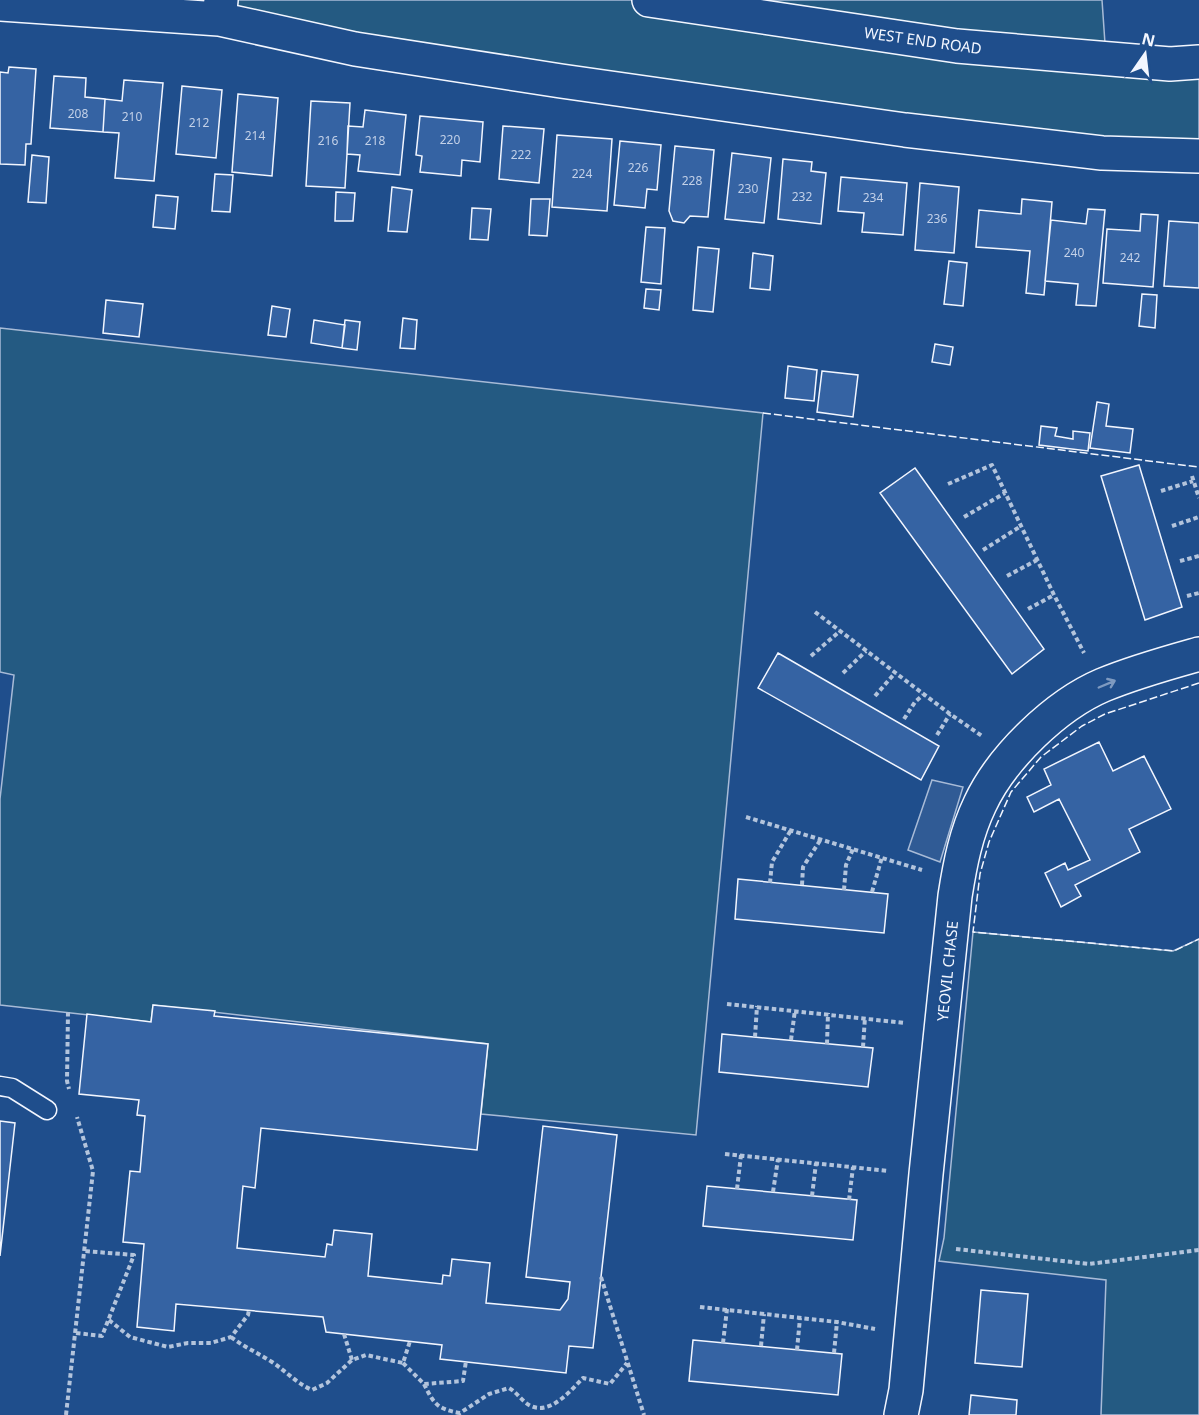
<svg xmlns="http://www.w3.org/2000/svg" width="1199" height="1415" font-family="'Noto Sans',sans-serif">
	<rect width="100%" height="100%" fill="#1f4e8c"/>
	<path fill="#245a82" stroke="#a8bbd7" stroke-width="1.5" d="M 0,0 L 1102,0 L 1106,58 L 1199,62 L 1199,156 Z
		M 0,328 L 763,413 L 696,1135 L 481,1114 L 488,1044 L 153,1005 L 151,1022 L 0,1005 L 0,799 L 14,675 L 0,672 Z
		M 973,932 L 1173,951 L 1199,939 L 1199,1415 L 1101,1415 L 1106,1280 L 939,1261 L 944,1238 Z"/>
	<path fill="#305b95" stroke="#a8bbd7" stroke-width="1.5" d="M 932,780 L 963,787 L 940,862 L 908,850 Z"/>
	<path fill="#3563a3" stroke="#f2f6ff" stroke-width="1.5" d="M 9,67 L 36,69 L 31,144 L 26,144 L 25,165 L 0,164 L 0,72 L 8,73 Z
		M 54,76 L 86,78 L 85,97 L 105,99 L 103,132 L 50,128 Z
		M 124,80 L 163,83 L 154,181 L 115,178 L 119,133 L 103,132 L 105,99 L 122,101 Z
		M 182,86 L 222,90 L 216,158 L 176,154 Z
		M 238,94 L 278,98 L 272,176 L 232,172 Z
		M 311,101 L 350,103 L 345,188 L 306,186 Z
		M 365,110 L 406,115 L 400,175 L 358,171 L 360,155 L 347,154 L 348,126 L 363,127 Z
		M 420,116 L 483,122 L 480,162 L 462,160 L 461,176 L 420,172 L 422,156 L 416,155 Z
		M 503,126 L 544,129 L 539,183 L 499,179 Z
		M 557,135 L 612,139 L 607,211 L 552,207 Z
		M 620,141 L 661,145 L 657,190 L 647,189 L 645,208 L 614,205 Z
		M 675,146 L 714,150 L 708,217 L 690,216 L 684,223 L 673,221 L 669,211 Z
		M 732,153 L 771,158 L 764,223 L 725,219 Z
		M 32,155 L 49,157 L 46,203 L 28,202 Z
		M 783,159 L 812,162 L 811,171 L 826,173 L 821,224 L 778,219 Z
		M 215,174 L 233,175 L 230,212 L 212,211 Z
		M 841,177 L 907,183 L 903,235 L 862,232 L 864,213 L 838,211 Z
		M 920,183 L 959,187 L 954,253 L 915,250 Z
		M 392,187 L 412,190 L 407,232 L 388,231 Z
		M 336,192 L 355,193 L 353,221 L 335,221 Z
		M 156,195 L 178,197 L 175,229 L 153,227 Z
		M 531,199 L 550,199 L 547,236 L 529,235 Z
		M 1022,199 L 1052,202 L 1044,295 L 1026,293 L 1030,251 L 976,247 L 979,210 L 1021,214 Z
		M 472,208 L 491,209 L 488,240 L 470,239 Z
		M 1088,209 L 1105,210 L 1096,306 L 1076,305 L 1078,284 L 1045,281 L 1051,220 L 1086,224 Z
		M 1141,214 L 1158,215 L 1153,287 L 1103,283 L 1107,229 L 1140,231 Z
		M 1169,221 L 1199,223 L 1199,288 L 1164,286 Z
		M 646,227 L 665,228 L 661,284 L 641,282 Z
		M 698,247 L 719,249 L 713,312 L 693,310 Z
		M 753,253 L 773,256 L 770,290 L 750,288 Z
		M 949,261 L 967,263 L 963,306 L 944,304 Z
		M 646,289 L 661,290 L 659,310 L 644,308 Z
		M 1142,294 L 1157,295 L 1155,328 L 1139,326 Z
		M 106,300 L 143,304 L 139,337 L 103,333 Z
		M 272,306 L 290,309 L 286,337 L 268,335 Z
		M 403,318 L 417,320 L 415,349 L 400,348 Z
		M 314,320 L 345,325 L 342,348 L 311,343 Z
		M 345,320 L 360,322 L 357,350 L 342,348 Z
		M 935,344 L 953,347 L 950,365 L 932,362 Z
		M 788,366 L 817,370 L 814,401 L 785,398 Z
		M 822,371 L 858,375 L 853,417 L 817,412 Z
		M 1097,402 L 1109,404 L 1106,426 L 1133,429 L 1130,453 L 1090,448 Z
		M 1041,426 L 1057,428 L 1055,436 L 1073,439 L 1073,431 L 1090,433 L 1088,451 L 1039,445 Z
		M 1139,465 L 1182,607 L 1145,620 L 1101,476 Z
		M 915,468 L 1044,649 L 1012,674 L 880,493 Z
		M 778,653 L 939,746 L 921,780 L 758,688 Z
		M 1099,742 L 1113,771 L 1144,756 L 1171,809 L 1129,829 L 1140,852 L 1075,885 L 1081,896 L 1061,907 L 1045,873 L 1065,863 L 1068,870 L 1090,860 L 1059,799 L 1034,812 L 1027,797 L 1051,785 L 1044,769 Z
		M 738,879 L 888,894 L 884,933 L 735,919 Z
		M 153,1005 L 215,1011 L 214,1016 L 488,1044 L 477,1150 L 261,1128 L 255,1188 L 243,1186 L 237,1248 L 325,1257 L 327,1244 L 332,1245 L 334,1230 L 372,1234 L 368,1276 L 442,1284 L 443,1275 L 450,1276 L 452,1259 L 490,1263 L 486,1303 L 560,1310 L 568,1299 L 570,1282 L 526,1277 L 543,1126 L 617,1135 L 593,1348 L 569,1346 L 566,1373 L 440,1359 L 442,1345 L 326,1332 L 323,1317 L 176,1304 L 174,1331 L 137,1327 L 144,1244 L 123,1242 L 130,1171 L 140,1172 L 145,1116 L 137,1115 L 139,1100 L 79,1094 L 87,1014 L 151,1022 Z
		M 722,1034 L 873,1048 L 868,1087 L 719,1072 Z
		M 0,1121 L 15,1123 L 0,1256 Z
		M 707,1186 L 857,1200 L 853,1240 L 703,1226 Z
		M 981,1290 L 1028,1294 L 1022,1367 L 975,1363 Z
		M 693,1340 L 842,1354 L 838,1395 L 689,1381 Z
		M 971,1395 L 1017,1400 L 1016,1415 L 969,1415 Z"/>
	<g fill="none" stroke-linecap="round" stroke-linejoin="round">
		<defs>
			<path id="lane" d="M 0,1086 L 12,1088 L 47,1110"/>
			<path id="street" d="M 221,0 L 219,19 L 355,49 L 561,81 L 905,130 L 1102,153 L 1199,156
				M 0,4 L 219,19
				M 901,1415 L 906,1390 L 926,1174 L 955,896 C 960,864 966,833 980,804 C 1002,757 1056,705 1103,685 C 1134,672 1167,663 1199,654"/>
			<path id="secondary" d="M 649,0 L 957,46 L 1170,64 L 1199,62"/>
		</defs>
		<use href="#lane" stroke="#f2f6ff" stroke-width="21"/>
		<use href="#street" stroke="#f2f6ff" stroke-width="36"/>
		<use href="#secondary" stroke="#f2f6ff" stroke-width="36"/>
		<path stroke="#b3c4dc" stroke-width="4" stroke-dasharray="4.5 3" stroke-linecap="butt" d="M 1192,476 L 1199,498
			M 948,484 L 992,465 L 1054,595 L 1084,653
			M 1161,491 L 1193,481
			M 964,517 L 1005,493
			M 1172,526 L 1199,517
			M 983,550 L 1021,526
			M 1180,561 L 1199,556
			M 1007,576 L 1037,560
			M 1187,596 L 1199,593
			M 1028,609 L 1054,595
			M 815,612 L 950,714 L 982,736
			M 811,656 L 840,631
			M 843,673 L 866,651
			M 875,696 L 895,673
			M 904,719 L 915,702 L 923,695
			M 937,735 L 950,714
			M 746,817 L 922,870
			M 770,883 L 772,862 L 791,830
			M 802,885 L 803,867 L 821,839
			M 844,890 L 846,865 L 853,849
			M 872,892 L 882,857
			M 727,1004 L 905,1023
			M 68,1012 L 67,1081 L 69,1089
			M 755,1037 L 757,1006
			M 791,1040 L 795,1010
			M 827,1044 L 828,1013
			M 863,1047 L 865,1017
			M 725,1154 L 889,1171
			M 737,1189 L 741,1155
			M 773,1192 L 778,1159
			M 812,1196 L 816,1163
			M 849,1200 L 853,1167
			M 956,1249 L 1089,1264 L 1199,1250
			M 601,1277 L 644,1415
			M 700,1307 L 837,1322 L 875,1329
			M 109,1320 L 130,1337 L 168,1347 L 188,1343 L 211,1343 L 231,1337 L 248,1315 L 249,1310
			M 76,1333 L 102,1336 L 134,1255 L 84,1251
			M 344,1334 L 352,1360
			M 231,1337 C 244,1347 258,1353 272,1362 C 287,1372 295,1382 312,1390 L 327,1383 L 352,1360 L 366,1355 L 403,1363 L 410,1341
			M 723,1343 L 727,1309
			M 761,1346 L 764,1314
			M 797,1350 L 800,1318
			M 834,1353 L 837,1322
			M 403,1363 L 424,1384 L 463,1381 L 466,1361
			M 424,1384 C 434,1404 437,1409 460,1413 L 489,1394 L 509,1388 C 518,1393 522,1402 531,1406 C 551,1415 571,1390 583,1378 L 610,1384 L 627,1363
			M 66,1415 L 93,1171 L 77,1117"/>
		<use href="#lane" stroke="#1f4e8c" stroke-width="18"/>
		<use href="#street" stroke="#1f4e8c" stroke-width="33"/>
		<use href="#secondary" stroke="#1f4e8c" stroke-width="33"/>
		<path stroke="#f2f6ff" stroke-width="1.5" stroke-dasharray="8 3" stroke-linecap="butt" d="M 763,413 L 1198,467
			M 1199,683 L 1105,714 L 1082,726 L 1041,757 L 1011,792 L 989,842 L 980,874 L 973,932 L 1174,951 L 1199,939"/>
	</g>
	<defs><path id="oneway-shaft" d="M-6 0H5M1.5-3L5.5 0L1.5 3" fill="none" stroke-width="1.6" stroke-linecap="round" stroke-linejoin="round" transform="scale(1.5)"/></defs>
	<use stroke="#7e9ac0" href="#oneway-shaft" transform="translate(1107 684) rotate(-23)"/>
	<g text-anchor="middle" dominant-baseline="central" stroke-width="4.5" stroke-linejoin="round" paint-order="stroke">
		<g font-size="12" fill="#c3d1e8">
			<text x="78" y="113">208</text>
			<text x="132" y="116">210</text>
			<text x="199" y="122">212</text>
			<text x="255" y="135">214</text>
			<text x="450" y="139">220</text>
			<text x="328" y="140">216</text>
			<text x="375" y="140">218</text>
			<text x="521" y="154">222</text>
			<text x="638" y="167">226</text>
			<text x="582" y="173">224</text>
			<text x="692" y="180">228</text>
			<text x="748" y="188">230</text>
			<text x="802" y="196">232</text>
			<text x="873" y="197">234</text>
			<text x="937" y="218">236</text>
			<text x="1074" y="252">240</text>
			<text x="1130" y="257">242</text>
		</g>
		<g font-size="15" fill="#f2f6ff" stroke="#1f4e8c">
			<text transform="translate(923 40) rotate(8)">WEST END ROAD</text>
			<text transform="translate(947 971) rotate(-84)">YEOVIL CHASE</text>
		</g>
	</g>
	<g transform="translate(1145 54) rotate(14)" stroke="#1f4e8c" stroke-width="4.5" paint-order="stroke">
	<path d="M0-4.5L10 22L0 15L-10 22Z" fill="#f2f6ff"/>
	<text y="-9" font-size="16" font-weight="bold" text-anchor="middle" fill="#f2f6ff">N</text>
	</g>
</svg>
